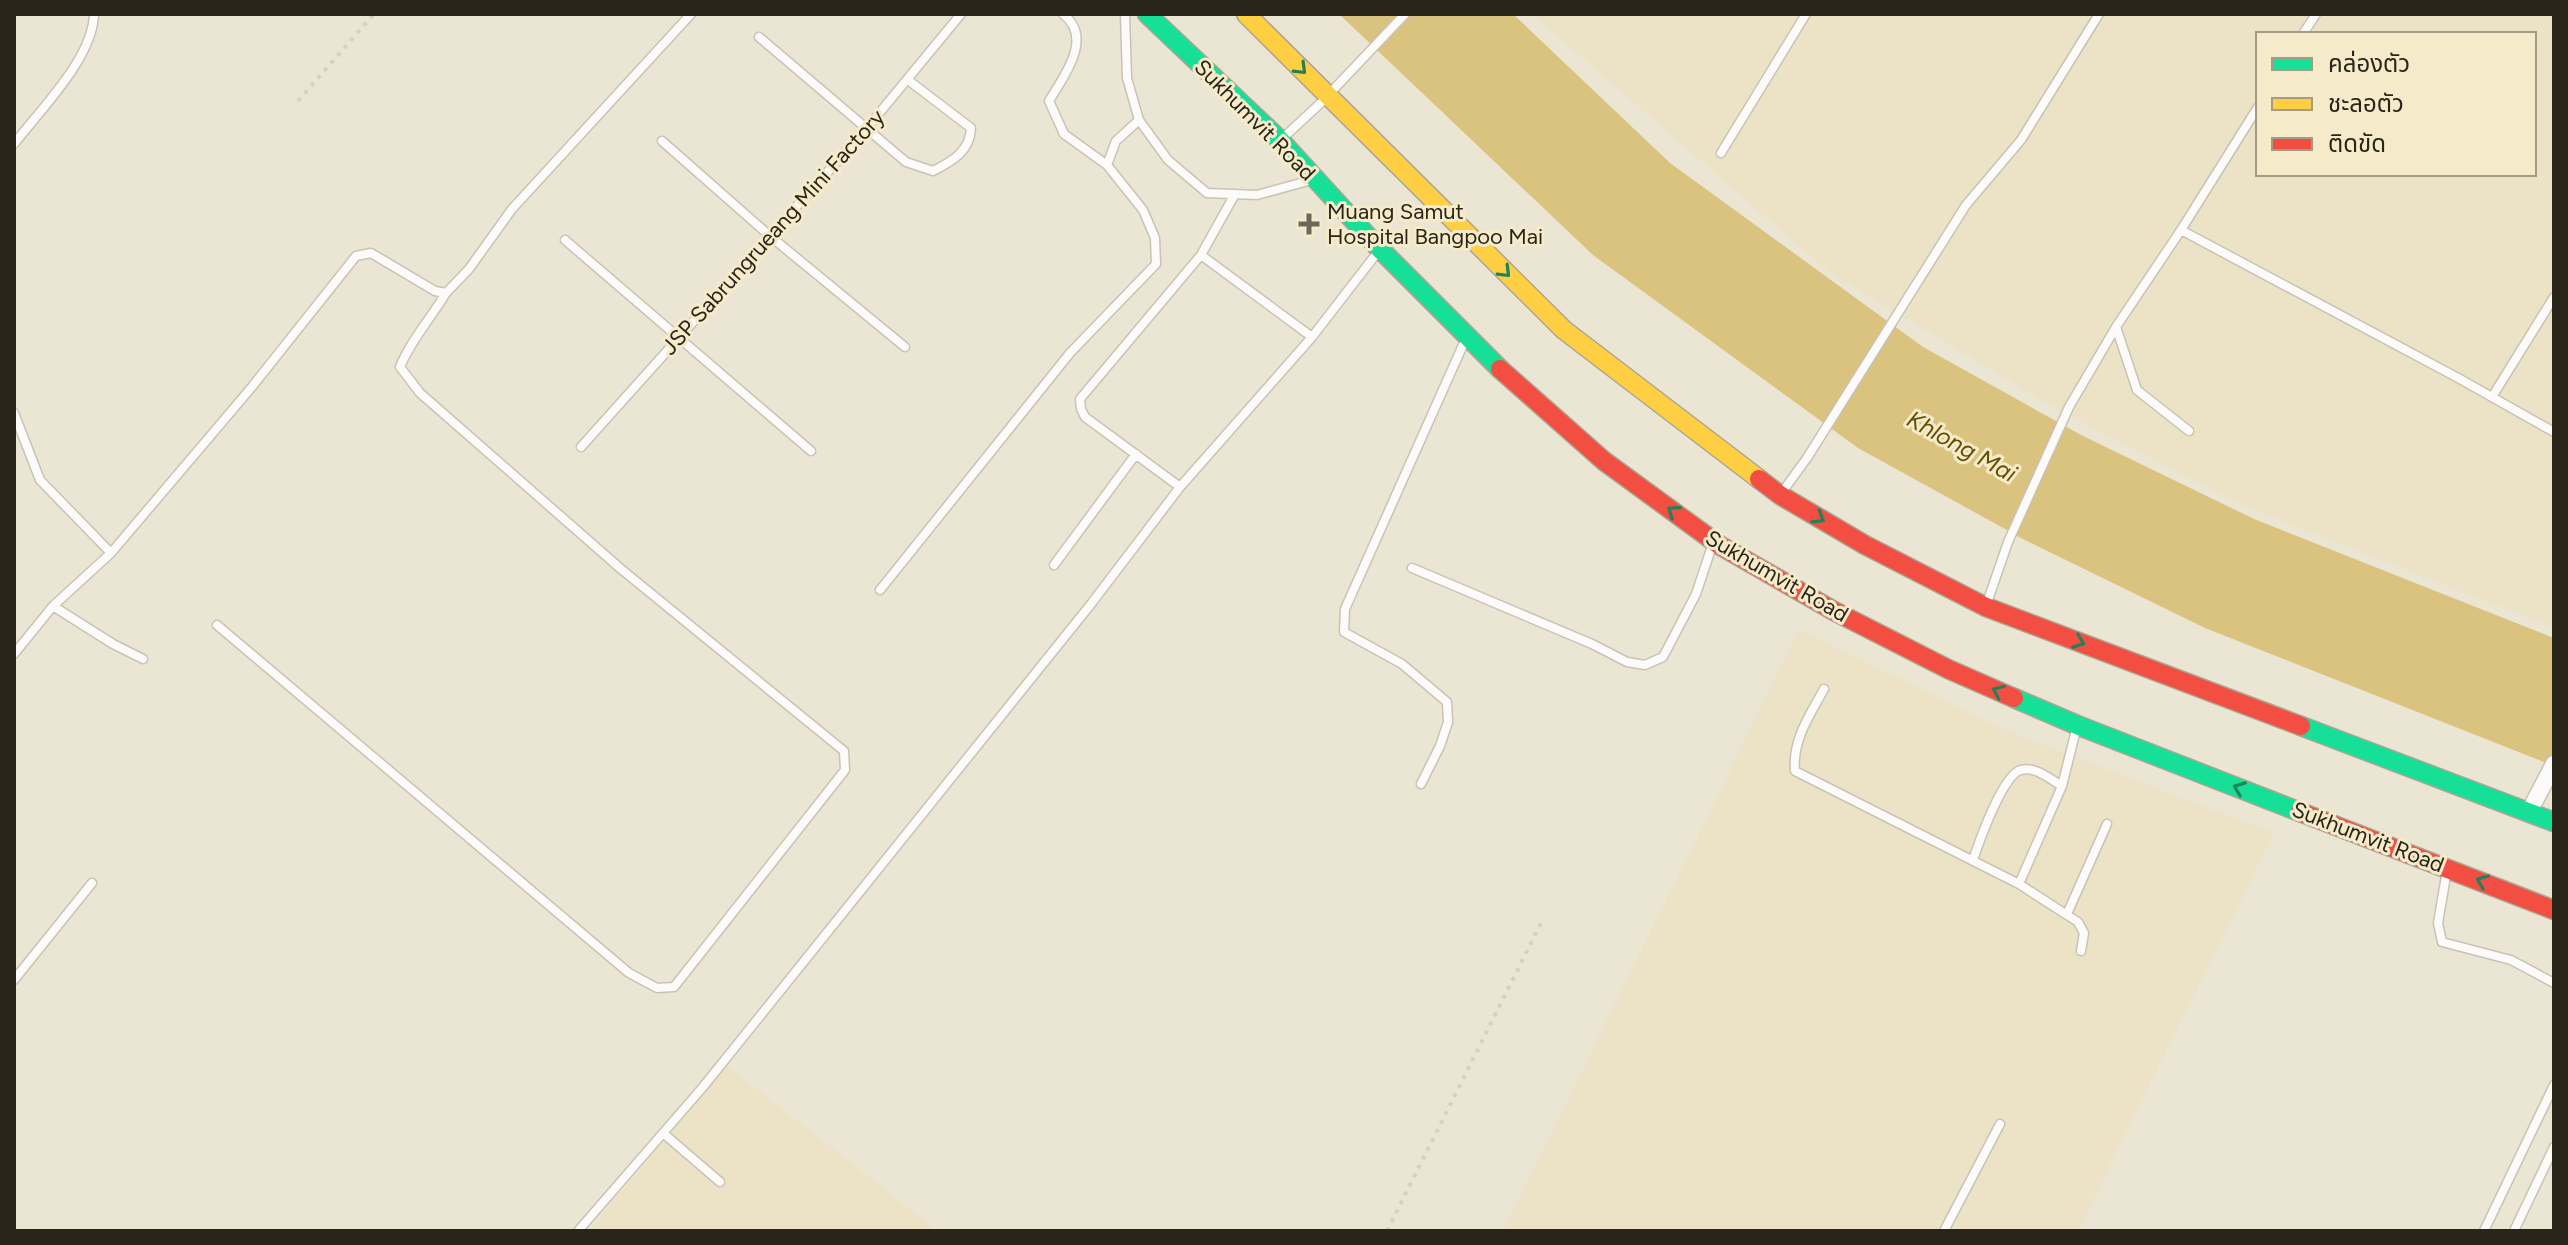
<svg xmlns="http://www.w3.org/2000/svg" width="2568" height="1245" font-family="Figtree,'Noto Sans Thai',sans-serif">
	<rect width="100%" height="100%" fill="#ebe5d4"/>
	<path fill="#ece2c5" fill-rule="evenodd" d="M 1532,14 L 2554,14 L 2554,628 L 2234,502 L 2048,404 L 1829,272 ZM 2258,34 L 2534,34 L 2534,174 L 2258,174 Z
		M 1799,630 L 2010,732 L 2274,833 L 2078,1231 L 1503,1231 Z
		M 727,1066 L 938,1231 L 589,1231 Z"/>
	<path fill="#dac37e" d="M 1339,14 L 1513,14 L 1670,163 L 1923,347 L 2081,435 L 2254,519 L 2554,638 L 2554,766 L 2205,628 L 2025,540 L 1858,448 L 1593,255 Z"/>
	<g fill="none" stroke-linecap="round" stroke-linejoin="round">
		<defs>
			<path id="lane" d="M 1063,14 C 1094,38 1064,76 1049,101 L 1064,134 L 1107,165
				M 1125,14 L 1127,78 L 1139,120 L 1168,160 L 1207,193 L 1257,195 L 1308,181
				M 2303,34 L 2316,14
				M 759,37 L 906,162 L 933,171 C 953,161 970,151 971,128 L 908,80
				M 1333,90 L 1405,14
				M 1284,137 L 1324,100
				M 662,141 L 770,236 L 905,347
				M 14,144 C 40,110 93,58 94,14
				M 1721,153 L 1806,14
				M 2181,230 L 2460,379 L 2554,432
				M 565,240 L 811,451
				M 1201,255 L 1312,337
				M 2116,327 L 2137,390 L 2189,431
				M 2492,397 L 2554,297
				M 14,413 L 40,480 L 111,553
				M 581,447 L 867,128 L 961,14
				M 1180,487 L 1085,417 L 1081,409 L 1080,399 L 1201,255 L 1235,194
				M 1783,491 L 1807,458 L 1966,205 L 2021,140 L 2099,14
				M 1054,565 L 1136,454
				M 1412,568 L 1592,644 L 1627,662 L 1645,665 L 1663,657 L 1696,594 L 1711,549
				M 880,590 L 1070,353 L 1156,264 L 1155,238 L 1143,210 L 1107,165 L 1116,141 L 1139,120
				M 1987,603 L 2008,542 L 2069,407 L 2116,327 L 2181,230 L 2258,107
				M 217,625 L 629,973 L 657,988 L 674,987 L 845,770 L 844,751 L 621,569 L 420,393 L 400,367 C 411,340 431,318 446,293
				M 14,654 L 53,606
				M 143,659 L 113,644 L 53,606 L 111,553 L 251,388 L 356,256 L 371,253 L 435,291 L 446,293 L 469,269 L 512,209 L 691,14
				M 1824,689 C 1810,715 1792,740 1795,771 L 2019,884
				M 2076,730 L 2062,786 L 2019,884 L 2078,922 L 2084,933 L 2081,951
				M 1421,784 L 1440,746 L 1448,722 L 1447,702 L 1402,664 L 1344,632 L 1345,609 L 1463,345
				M 1973,860 C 1979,842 2003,774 2021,770 C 2035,766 2050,779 2062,786
				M 2446,876 L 2438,923 L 2442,942 L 2511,960 L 2554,983
				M 2067,914 L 2107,824
				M 14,980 L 92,883
				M 663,1133 L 720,1182
				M 578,1231 L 703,1087 L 1091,604 L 1180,487 L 1312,337 L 1377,253
				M 1944,1231 L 2000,1124
				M 2484,1231 L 2554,1085
				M 2514,1231 L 2554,1147"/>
			<path id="street" d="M 2529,812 L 2554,764"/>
			<path id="fast" d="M 1147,14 L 1280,140 L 1375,244 L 1500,369
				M 2014,698 L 2077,725 L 2300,812
				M 2301,726 L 2554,822"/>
			<path id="slow" d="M 1246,14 L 1564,330 L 1759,479"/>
			<path id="jam" d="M 1500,369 L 1604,461 L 1719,545 L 1834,611 L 1948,669 L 2014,698
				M 1759,479 L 1780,495 L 1865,545 L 1986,607 L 2301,726
				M 2300,812 L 2554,910"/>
		</defs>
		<use href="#lane" stroke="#c8c3b6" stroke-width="11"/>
		<use href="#street" stroke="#c8c3b6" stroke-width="19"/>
		<use href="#fast" stroke="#aba593" stroke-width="21"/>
		<use href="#slow" stroke="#aba593" stroke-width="21"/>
		<use href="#jam" stroke="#aba593" stroke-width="21"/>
		<path stroke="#d2d1cc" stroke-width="4" stroke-dasharray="4 6" stroke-linecap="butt" d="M 298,101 L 374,14
			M 1387,1231 L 1541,923"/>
		<use href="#lane" stroke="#fcfbf9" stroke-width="8"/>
		<use href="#street" stroke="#fcfbf9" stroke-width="16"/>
		<use href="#fast" stroke="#16e098" stroke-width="18"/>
		<use href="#slow" stroke="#ffcf43" stroke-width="18"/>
		<use href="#jam" stroke="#f24e42" stroke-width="18"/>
	</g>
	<defs><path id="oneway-chevron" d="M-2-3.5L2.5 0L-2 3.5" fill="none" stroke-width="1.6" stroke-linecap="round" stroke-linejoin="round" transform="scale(2)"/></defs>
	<g stroke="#208258">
		<use href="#oneway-chevron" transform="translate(1301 69) rotate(45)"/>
		<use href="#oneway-chevron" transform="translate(1505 272) rotate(45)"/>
		<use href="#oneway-chevron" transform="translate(1673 511) rotate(-144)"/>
		<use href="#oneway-chevron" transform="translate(1819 518) rotate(31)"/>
		<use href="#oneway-chevron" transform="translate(2079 642) rotate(21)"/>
		<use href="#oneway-chevron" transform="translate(1998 691) rotate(-156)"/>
		<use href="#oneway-chevron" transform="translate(2239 788) rotate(-159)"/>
		<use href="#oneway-chevron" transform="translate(2482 881) rotate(-158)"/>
	</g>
	<path fill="#6d685a" stroke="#f5eaca" stroke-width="3" d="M1305 212h8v8h8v8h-8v8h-8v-8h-8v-8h8z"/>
	<g text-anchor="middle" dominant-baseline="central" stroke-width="6" stroke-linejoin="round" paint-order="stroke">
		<g font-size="22" fill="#292519" stroke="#f5eaca">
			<text transform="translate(1255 120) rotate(45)">Sukhumvit Road</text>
			<text transform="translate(773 232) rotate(-48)">JSP Sabrungrueang Mini Factory</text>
			<text transform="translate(1777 576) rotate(30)">Sukhumvit Road</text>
			<text transform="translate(2368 837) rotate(21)">Sukhumvit Road</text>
		</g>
		<g font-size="22" fill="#292519" stroke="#f5eaca" text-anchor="start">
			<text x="1327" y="211">Muang Samut<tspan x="1327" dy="25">Hospital Bangpoo Mai</tspan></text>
		</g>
		<g font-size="24" font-style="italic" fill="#635002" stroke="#f5eaca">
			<text transform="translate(1962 446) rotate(29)">Khlong Mai</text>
		</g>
	</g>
	<rect width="2568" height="1245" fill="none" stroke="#292519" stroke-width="32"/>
	<rect x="2256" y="32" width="280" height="144" fill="#f5eaca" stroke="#a39b83" stroke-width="2"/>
	<rect x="2272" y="58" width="40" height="12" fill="#16e098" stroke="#a39b83" stroke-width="2"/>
	<text x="2328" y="72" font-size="24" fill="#292519">คล่องตัว</text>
	<rect x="2272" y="98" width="40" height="12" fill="#ffcf43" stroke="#a39b83" stroke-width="2"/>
	<text x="2328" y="112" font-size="24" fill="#292519">ชะลอตัว</text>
	<rect x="2272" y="138" width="40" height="12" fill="#f24e42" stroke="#a39b83" stroke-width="2"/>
	<text x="2328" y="152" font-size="24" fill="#292519">ติดขัด</text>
</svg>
